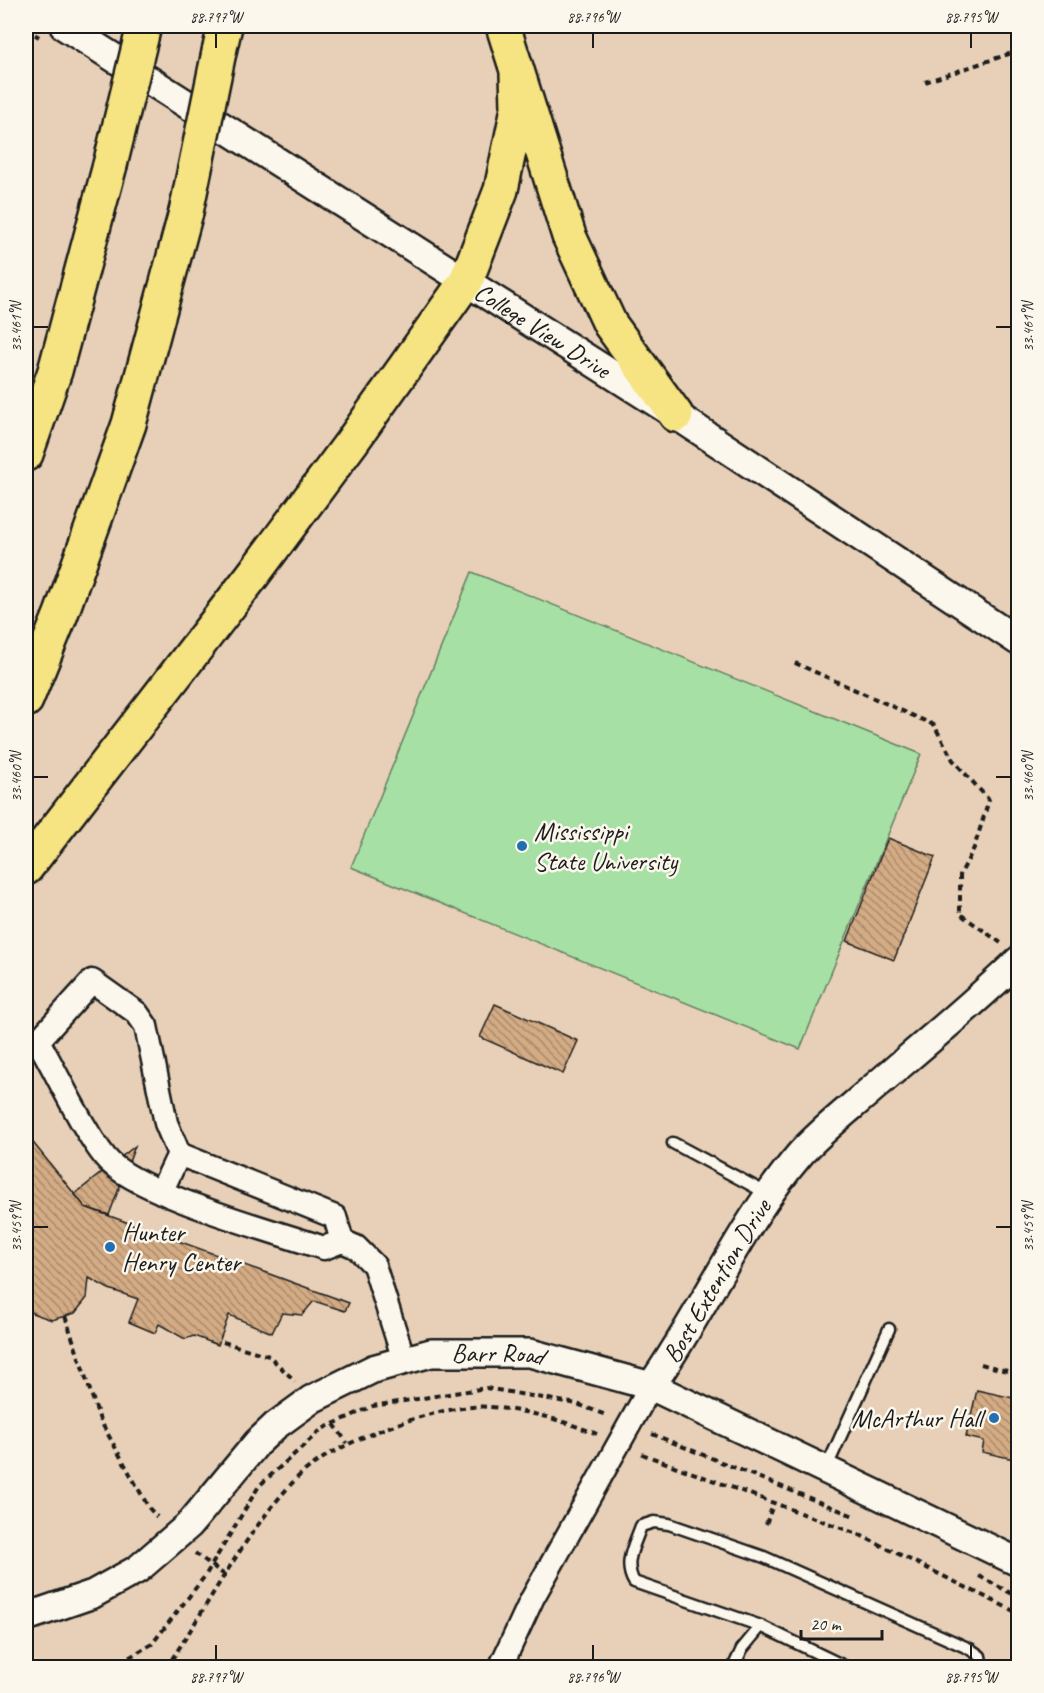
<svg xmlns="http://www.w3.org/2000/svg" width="1044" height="1693" font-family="Caveat,sans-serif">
	<defs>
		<pattern id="building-back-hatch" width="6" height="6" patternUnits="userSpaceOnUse" patternTransform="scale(1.5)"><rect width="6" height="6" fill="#d3ab84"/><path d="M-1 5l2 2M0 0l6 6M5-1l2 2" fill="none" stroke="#aa8a6b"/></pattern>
	</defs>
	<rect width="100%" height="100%" fill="#efe0cd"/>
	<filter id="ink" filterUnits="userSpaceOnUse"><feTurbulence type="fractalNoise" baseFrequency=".0167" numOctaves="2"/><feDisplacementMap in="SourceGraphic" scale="12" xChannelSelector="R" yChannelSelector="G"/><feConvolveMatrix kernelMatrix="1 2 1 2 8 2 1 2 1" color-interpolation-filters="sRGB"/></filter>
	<g filter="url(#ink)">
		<path fill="#e7d0b7" d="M 26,26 L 1018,26 L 1018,1667 L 26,1667 Z"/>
		<path fill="#a7e0a5" stroke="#627e60" stroke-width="1.5" d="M 472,572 L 921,754 L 800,1049 L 351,867 Z"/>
		<path fill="url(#building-back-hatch)" stroke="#1c1c1c" stroke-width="1.5" d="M 888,838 L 935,857 L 894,960 L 847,941 Z
			M 495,1004 L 578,1041 L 563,1074 L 480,1037 Z
			M 26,1134 L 85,1207 L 349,1303 L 345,1311 L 314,1301 L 302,1315 L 282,1313 L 272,1333 L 229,1315 L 218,1345 L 194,1336 L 185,1339 L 159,1324 L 155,1333 L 129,1322 L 138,1299 L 109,1289 L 89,1278 L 87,1298 L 75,1313 L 52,1320 L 32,1313 L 26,1307 Z
			M 135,1146 L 109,1215 L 85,1207 L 75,1194 Z
			M 977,1390 L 1018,1399 L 1018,1460 L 982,1452 L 984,1441 L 966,1437 Z"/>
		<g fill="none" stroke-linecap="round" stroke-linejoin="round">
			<defs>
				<path id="service" d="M 26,1056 L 38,1041
					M 673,1143 L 768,1194
					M 826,1469 L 889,1329
					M 733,1668 L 742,1649 L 761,1626
					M 848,1668 L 761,1626 L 634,1582 C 623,1563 634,1546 641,1526 L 654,1522 L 669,1524 L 764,1557 L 970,1649 L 980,1656 L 982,1668"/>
				<path id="minor" d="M 161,1192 L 179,1154
					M 342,1241 L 335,1217 L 179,1154 L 166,1123 L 146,1026 L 137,1013 L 92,981 L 38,1041 C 59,1077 80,1125 105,1157 C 133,1193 276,1232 324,1248 L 342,1241 L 356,1247 L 374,1265 L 404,1360
					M 500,1668 L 532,1599 L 651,1386"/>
				<g id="tertiary">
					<path id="s1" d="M 64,26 L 676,415 L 1018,641"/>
					<path id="s2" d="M 651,1386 C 704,1311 740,1224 801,1153 C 822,1130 848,1110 872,1089 C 921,1047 971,1006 1018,961"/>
					<path id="s3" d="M 26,1617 L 93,1594 L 138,1569 L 189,1525 L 257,1443 L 275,1426 L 312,1399 L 373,1369 L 431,1353 L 530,1353 L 651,1386 L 1018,1562"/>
				</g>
				<path id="primary" d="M 503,26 L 569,236 L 610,324 L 676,415
					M 219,52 L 225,26
					M 26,454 L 55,371 L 110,165
					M 26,700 L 61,614 L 129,424 L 186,212
					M 26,868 L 252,576 L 351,443 L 466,281 L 501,190 L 518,108 L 517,73"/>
			</defs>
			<use href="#service" stroke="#1c1c1c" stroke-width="15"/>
			<use href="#minor" stroke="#1c1c1c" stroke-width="27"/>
			<use href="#tertiary" stroke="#1c1c1c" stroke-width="32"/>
			<use href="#primary" stroke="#1c1c1c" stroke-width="38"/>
			<path stroke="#1c1c1c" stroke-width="4" stroke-dasharray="6 4.5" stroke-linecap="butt" d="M 26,29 L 39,37
				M 925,82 L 1018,51
				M 795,663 L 934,725 L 953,760 L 989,800 L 974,848 L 960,875 L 960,914 L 1001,943
				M 65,1316 L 100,1420 L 149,1508 L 157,1517
				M 223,1342 L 269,1356 L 295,1381
				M 981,1364 L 1018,1374
				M 334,1424 L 347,1443
				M 652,1434 L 856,1517
				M 642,1454 L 860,1535 L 1018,1613
				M 766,1524 L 774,1502
				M 195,1553 L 226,1576
				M 979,1576 L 1018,1597
				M 111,1668 L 152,1644 L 205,1576 L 259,1486 L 322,1429 L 373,1406 L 486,1388 L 577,1404 L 606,1415
				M 166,1668 C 208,1606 243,1535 295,1480 C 329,1443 441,1402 491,1407 C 529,1411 562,1420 597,1434"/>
			<use href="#service" stroke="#fbf7ec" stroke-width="10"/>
			<use href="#minor" stroke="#fbf7ec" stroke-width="22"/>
			<use href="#tertiary" stroke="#fbf7ec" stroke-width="27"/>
			<use href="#primary" stroke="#f6e381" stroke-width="33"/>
			<defs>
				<path id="primary-bridge" d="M 110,165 L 144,26
					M 186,212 L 219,52"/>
			</defs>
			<use href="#primary-bridge" stroke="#1c1c1c" stroke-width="38" stroke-linecap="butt"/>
			<use href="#primary-bridge" stroke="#f6e381" stroke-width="33"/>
		</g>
	</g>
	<path fill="none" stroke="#1c1c1c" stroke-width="2" d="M 216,33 L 216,48M 593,33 L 593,48M 971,33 L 971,48M 33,327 L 48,327M 996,327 L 1011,327M 33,777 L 48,777M 996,777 L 1011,777M 33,1227 L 48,1227M 996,1227 L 1011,1227M 216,1645 L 216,1660M 593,1645 L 593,1660M 971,1645 L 971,1660"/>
	<g fill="#1f6fb2" stroke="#fbf7ec" stroke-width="2">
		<circle cx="522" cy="846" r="6"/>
		<circle cx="110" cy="1247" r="6"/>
		<circle cx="994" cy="1418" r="6"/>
	</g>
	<g text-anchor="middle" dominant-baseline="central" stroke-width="5" stroke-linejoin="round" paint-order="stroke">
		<g font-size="26" fill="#1c1c1c" stroke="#fbf7ec">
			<text stroke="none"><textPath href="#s1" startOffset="567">College View Drive</textPath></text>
			<text stroke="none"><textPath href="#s2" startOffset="124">Bost Extention Drive</textPath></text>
			<text stroke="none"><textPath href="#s3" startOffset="562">Barr Road</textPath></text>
		</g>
		<g font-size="26" fill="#1c1c1c" stroke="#fbf7ec" text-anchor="start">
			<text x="534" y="831">Mississippi<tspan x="534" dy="30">State University</tspan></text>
			<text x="122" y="1232">Hunter<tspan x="122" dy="30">Henry Center</tspan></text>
			<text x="982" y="1418" text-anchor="end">McArthur Hall</text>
		</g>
	</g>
	<rect width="1044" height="1693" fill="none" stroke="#fbf7ec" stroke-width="66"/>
	<path d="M801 1630v9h81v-9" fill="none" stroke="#1c1c1c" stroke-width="3"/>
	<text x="810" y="1630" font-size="18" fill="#1c1c1c" stroke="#fbf7ec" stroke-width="4.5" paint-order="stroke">20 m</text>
	<rect x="33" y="33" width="978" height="1627" fill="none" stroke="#1c1c1c" stroke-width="2"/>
	<g font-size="15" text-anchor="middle" fill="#1c1c1c">
		<text x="216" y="22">88.797°W</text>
		<text x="593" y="22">88.796°W</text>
		<text x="971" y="22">88.795°W</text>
		<text transform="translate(16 327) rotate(-90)" y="5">33.461°N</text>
		<text transform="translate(1028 327) rotate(-90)" y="5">33.461°N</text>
		<text transform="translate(16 777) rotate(-90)" y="5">33.460°N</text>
		<text transform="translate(1028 777) rotate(-90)" y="5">33.460°N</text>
		<text transform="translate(16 1227) rotate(-90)" y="5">33.459°N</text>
		<text transform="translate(1028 1227) rotate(-90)" y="5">33.459°N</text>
		<text x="216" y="1682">88.797°W</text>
		<text x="593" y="1682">88.796°W</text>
		<text x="971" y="1682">88.795°W</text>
	</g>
</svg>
